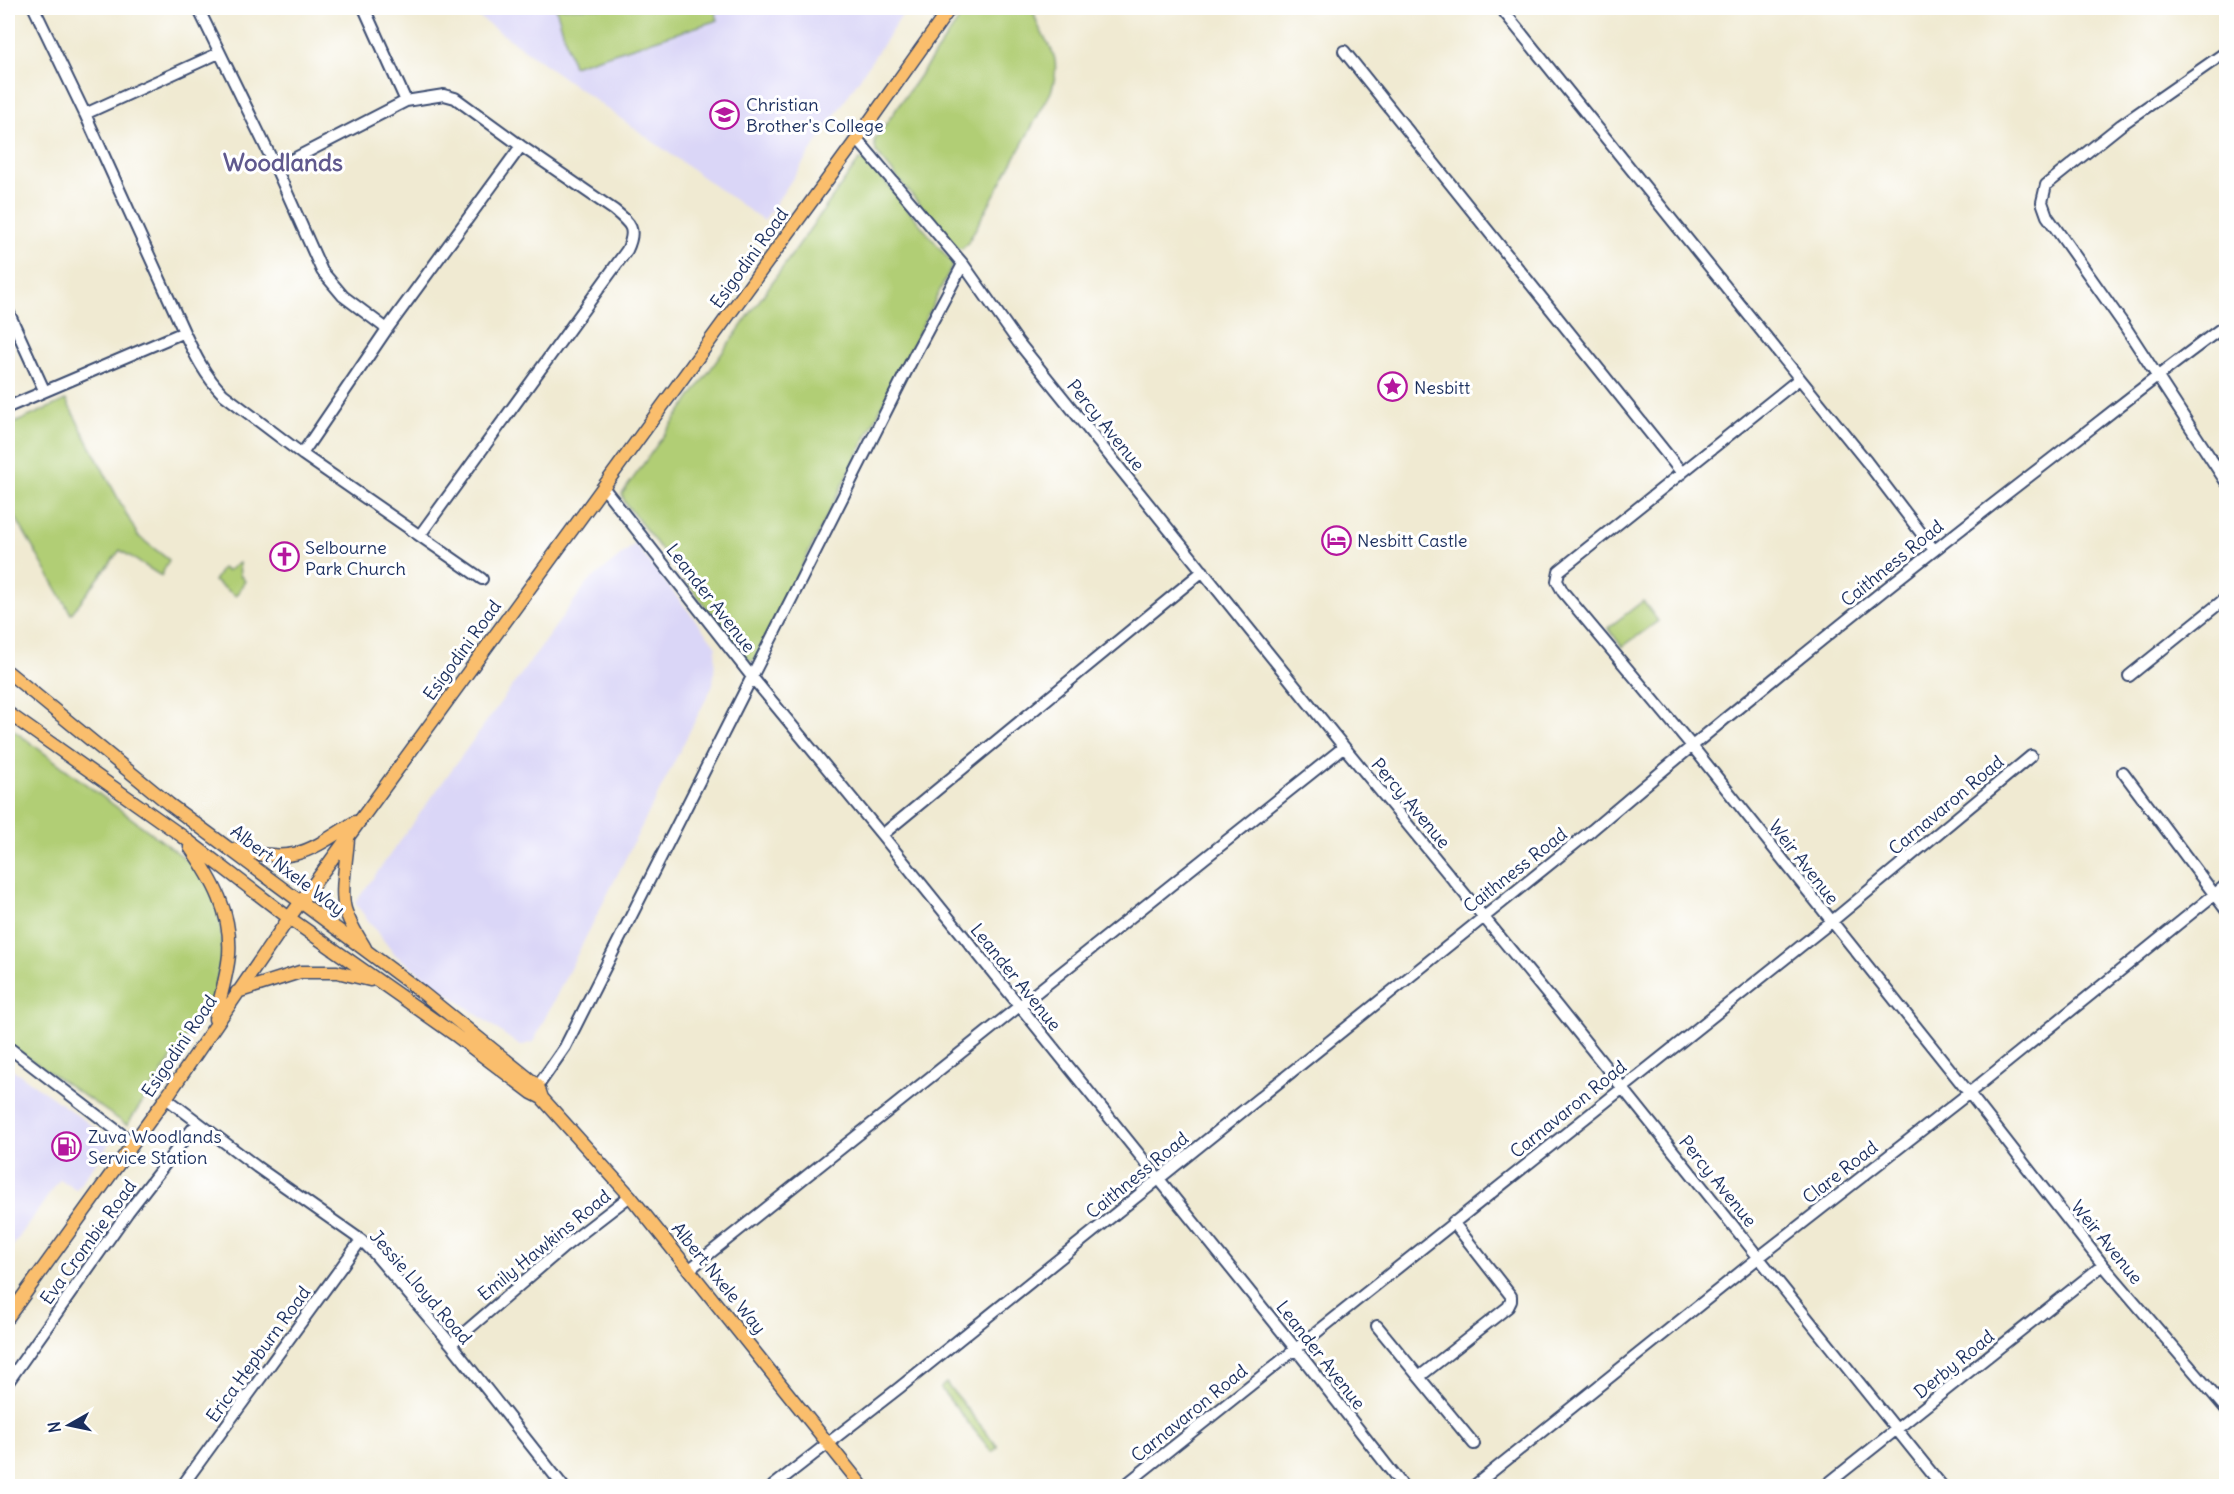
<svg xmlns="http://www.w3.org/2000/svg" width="2234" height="1494" font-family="Delius,sans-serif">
	<rect width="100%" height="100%" fill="#fff"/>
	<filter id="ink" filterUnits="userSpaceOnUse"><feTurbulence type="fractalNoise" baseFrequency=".0167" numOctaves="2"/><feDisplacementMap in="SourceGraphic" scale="12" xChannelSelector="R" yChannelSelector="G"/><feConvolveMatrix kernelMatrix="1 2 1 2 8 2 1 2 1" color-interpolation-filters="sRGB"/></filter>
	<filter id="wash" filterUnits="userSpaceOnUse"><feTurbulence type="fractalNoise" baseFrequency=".008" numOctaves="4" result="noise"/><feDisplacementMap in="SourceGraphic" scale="24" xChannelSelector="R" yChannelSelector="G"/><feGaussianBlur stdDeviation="1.35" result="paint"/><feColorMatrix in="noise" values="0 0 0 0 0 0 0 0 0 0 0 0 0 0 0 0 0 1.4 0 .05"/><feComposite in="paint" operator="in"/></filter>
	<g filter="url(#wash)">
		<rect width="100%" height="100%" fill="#f0ead2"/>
		<path fill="#dad6f7" d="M 466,8 L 907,8 L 764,221 Z
			M 635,544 L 716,646 L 713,685 L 533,1042 L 520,1046 L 394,954 L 355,903 L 587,583 Z
			M 8,1066 L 112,1140 L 76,1190 L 60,1179 L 8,1253 Z"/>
		<path fill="#b1ce75" stroke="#667e6a" stroke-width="1.5" d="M 556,8 L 714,8 L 718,20 L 573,66 Z
			M 967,8 L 1033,8 C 1040,47 1066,45 1051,92 L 967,244 L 962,249 L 956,248 L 876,152 L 874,141 Z
			M 859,160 L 868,161 L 953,264 L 755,660 L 748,661 L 625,503 L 622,494 Z
			M 66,400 L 138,536 L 169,560 L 161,576 L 120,550 L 71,614 L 8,504 L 8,428 L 10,425 Z
			M 239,563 L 240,575 L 245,581 L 236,596 L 214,581 L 222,568 L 227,571 Z
			M 1643,601 L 1658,621 L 1622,647 L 1608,628 Z
			M 8,726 L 194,865 L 213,892 L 221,925 L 222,956 L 214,995 L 127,1125 L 8,1044 Z
			M 946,1383 L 998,1447 L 992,1452 L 940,1388 Z"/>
	</g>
	<g filter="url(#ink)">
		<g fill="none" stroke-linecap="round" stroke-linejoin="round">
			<defs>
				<path id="minor" d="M 34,8 L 85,114 L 184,332 C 195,355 205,376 223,394 L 302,454 L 482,579
					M 198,8 L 276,168 L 322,271 L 343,296 L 387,329
					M 364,8 L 406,101
					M 1501,8 L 1867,462 L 1934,550
					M 1344,51 L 1682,473
					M 2226,52 L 2121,125 L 2046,185 L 2042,202 L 2047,216 L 2124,325 L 2226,482
					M 85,114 L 219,53
					M 857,139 L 963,264 L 1018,342 L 1344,747 L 1556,1005 L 1942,1486
					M 276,168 L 406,101 L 444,95 L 455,98 L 521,146 L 614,210 C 631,224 637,229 627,250 L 420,535
					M 8,311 L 44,390
					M 1799,379 L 1559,571 L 1557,581 L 1563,592 L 1692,746 L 1969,1093 L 2103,1265 L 2226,1409
					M 8,407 L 184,332
					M 302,454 L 387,329 L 521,146
					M 603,487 L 752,677 L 882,835 L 1295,1348 L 1403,1486
					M 2129,676 L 2226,598
					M 2123,772 L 2226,910
					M 882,835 L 1203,571
					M 8,1047 L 133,1143
					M 533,1093 L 565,1047 L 915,354 L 963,264
					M 166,1098 L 257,1167 L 361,1240 L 373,1252 L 451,1344 L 563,1486
					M 690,1269 L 1344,747
					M 1377,1326 L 1474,1444
					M 451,1344 L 564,1247 L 630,1196
					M 1419,1377 L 1508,1307 L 1511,1301 L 1511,1296 L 1453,1222
					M 8,1382 L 128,1212 L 197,1123
					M 182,1486 L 361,1240
					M 773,1486 L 899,1388 L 1592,830 C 1736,708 1883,589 2032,474 C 2097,424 2160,373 2226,325
					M 1124,1486 L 1831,922 L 2031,756
					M 1474,1486 L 1758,1258 L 1969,1093 L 2226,885
					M 1825,1486 L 2103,1265"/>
				<path id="major" d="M 8,672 L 169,804 L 419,990 L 538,1086 L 542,1098 L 630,1196 L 862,1486
					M 8,713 L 182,836 L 289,918 L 454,1034 L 532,1093 L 542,1098
					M 348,838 C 347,859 340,890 345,909 C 349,923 358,936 365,948
					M 190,847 C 213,880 232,913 229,955 C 227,976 220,998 215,1019
					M 235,849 C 295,864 306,853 355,822
					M 237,992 L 300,972 L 337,972 L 370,980
					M 8,1317 L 166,1098 L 289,918 L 857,139 L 950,8"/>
			</defs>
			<use href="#minor" stroke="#3b4b6f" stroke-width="14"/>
			<use href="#major" stroke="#3b4b6f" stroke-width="15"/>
			<use href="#minor" stroke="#fff" stroke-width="10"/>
			<use href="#major" stroke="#fabe6d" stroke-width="12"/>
		</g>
	</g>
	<defs>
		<symbol id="school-ring" viewBox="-11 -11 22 22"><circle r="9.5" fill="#fff" stroke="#b5179e" stroke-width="1.5"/><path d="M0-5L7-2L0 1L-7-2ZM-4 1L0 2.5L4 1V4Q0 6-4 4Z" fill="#b5179e"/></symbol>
		<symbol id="sight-ring" viewBox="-11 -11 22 22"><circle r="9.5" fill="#fff" stroke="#b5179e" stroke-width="1.5"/><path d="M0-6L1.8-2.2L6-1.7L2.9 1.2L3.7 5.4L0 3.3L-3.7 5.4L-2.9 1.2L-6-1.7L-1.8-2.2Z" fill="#b5179e"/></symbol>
		<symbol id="hotel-ring" viewBox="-11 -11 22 22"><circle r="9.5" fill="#fff" stroke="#b5179e" stroke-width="1.5"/><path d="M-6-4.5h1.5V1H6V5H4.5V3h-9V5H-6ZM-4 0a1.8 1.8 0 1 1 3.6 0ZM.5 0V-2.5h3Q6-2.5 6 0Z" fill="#b5179e"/></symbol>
		<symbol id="church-ring" viewBox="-11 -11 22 22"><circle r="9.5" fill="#fff" stroke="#b5179e" stroke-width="1.5"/><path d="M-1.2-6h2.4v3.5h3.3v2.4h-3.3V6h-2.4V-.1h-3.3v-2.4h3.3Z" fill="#b5179e"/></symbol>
		<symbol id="fuel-ring" viewBox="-11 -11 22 22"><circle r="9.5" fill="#fff" stroke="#b5179e" stroke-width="1.5"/><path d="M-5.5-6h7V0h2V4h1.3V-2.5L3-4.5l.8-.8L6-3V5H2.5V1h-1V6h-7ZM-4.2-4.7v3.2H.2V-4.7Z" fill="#b5179e"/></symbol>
	</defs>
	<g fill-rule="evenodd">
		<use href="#school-ring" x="708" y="98" width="33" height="33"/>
		<use href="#sight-ring" x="1376" y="370" width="33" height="33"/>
		<use href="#hotel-ring" x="1320" y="524" width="33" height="33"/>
		<use href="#church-ring" x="268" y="540" width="33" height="33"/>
		<use href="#fuel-ring" x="50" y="1130" width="33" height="33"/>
	</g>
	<g text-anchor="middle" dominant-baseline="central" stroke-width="6" stroke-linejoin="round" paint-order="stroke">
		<g font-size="18" fill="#1b2f5e" stroke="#fff" text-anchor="start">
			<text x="746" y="104">Christian<tspan x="746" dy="21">Brother's College</tspan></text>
			<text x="1414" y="387">Nesbitt</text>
			<text x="1357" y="540">Nesbitt Castle</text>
			<text x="305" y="547">Selbourne<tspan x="305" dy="21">Park Church</tspan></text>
			<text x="88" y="1136">Zuva Woodlands<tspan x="88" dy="21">Service Station</tspan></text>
		</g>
		<g font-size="18" fill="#1b2f5e" stroke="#fff">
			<text transform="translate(749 258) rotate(-54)">Esigodini Road</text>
			<text transform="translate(1106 425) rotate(51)">Percy Avenue</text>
			<text transform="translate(1892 563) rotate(-39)">Caithness Road</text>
			<text transform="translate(711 598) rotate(52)">Leander Avenue</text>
			<text transform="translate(462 650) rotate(-54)">Esigodini Road</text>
			<text transform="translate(1411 803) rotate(50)">Percy Avenue</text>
			<text transform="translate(1946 805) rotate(-40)">Carnavaron Road</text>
			<text transform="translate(1804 862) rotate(52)">Weir Avenue</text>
			<text transform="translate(288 870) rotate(37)">Albert Nxele Way</text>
			<text transform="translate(1515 870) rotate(-38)">Caithness Road</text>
			<text transform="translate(1016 977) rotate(51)">Leander Avenue</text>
			<text transform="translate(179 1046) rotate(-56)">Esigodini Road</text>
			<text transform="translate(1568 1109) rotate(-39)">Carnavaron Road</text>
			<text transform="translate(1840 1172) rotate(-38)">Clare Road</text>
			<text transform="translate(1137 1175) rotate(-39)">Caithness Road</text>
			<text transform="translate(1718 1181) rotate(51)">Percy Avenue</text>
			<text transform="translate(88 1242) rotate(-54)">Eva Crombie Road</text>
			<text transform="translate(2107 1242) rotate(51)">Weir Avenue</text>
			<text transform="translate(544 1245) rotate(-39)">Emily Hawkins Road</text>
			<text transform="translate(719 1278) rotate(51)">Albert Nxele Way</text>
			<text transform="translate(421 1287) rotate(49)">Jessie Lloyd Road</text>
			<text transform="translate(258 1354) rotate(-54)">Erica Hepburn Road</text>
			<text transform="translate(1321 1355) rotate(52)">Leander Avenue</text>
			<text transform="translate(1954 1364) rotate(-39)">Derby Road</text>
			<text transform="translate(1189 1413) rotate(-39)">Carnavaron Road</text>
		</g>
		<g font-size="24" font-weight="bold" fill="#60598e" stroke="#fff">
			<text x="283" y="162">Woodlands</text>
		</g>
	</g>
	<rect width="2234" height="1494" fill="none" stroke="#fff" stroke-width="30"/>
	<g transform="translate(69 1425) rotate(261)" stroke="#ffffff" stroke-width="4.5" paint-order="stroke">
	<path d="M0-4.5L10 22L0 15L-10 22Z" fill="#1b2f5e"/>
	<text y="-9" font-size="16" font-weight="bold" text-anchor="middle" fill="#1b2f5e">N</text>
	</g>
</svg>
